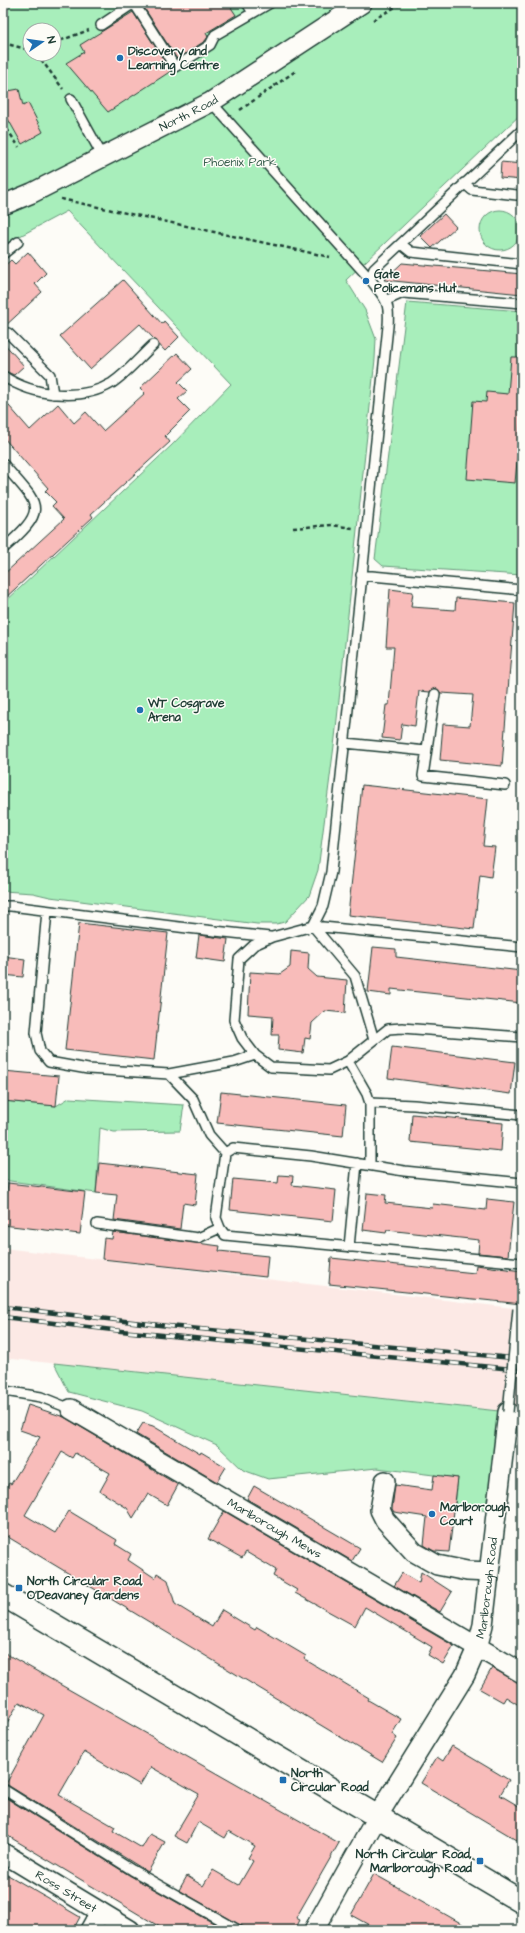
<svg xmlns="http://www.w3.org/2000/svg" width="525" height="1933" font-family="'Architects Daughter',sans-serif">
	<rect width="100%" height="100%" fill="#fdfcf7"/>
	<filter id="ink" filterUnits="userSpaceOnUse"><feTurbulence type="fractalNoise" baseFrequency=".025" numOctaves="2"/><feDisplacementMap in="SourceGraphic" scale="8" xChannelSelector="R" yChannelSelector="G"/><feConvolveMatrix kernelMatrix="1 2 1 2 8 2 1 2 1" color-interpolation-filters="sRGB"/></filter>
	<g filter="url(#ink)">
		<path fill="#fce9e5" d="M 3,1248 L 522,1309 L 522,1413 L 3,1358 Z"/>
		<path fill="#a8eebb" stroke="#649678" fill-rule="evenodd" d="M 3,3 L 522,3 L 522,113 L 346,280 L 365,310 L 376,339 L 375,359 L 335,738 L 318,870 L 309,896 L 285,922 L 276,924 L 257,924 L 50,897 L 33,893 L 3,891 L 3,604 L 172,445 L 231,384 L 67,211 L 3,245 ZM 30,30 L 54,30 L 54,54 L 30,54 Z
			M480 230a20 20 0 1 1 40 0a20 20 0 1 1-40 0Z
			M 407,302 L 522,311 L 522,575 L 383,566 L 375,559 Z
			M 69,1098 L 184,1105 L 180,1131 L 114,1132 L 100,1128 L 96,1193 L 3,1180 L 3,1101 L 56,1106 Z
			M 54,1363 L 508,1412 L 496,1512 L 455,1506 L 458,1478 L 377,1468 L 268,1479 L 243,1470 L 217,1445 L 142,1411 L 69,1392 Z"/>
		<path fill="#f8bcba" stroke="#1f3d34" d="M 141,3 L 228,3 L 236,15 L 206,33 L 208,37 L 205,41 L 177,59 Z
			M 133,12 L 171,71 L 108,112 L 66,63 L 84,52 L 80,45 Z
			M 19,89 L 23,106 L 28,103 L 43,132 L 22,144 L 3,110 L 3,92 Z
			M 501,162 L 522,164 L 522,180 L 500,178 Z
			M 444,214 L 456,227 L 432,248 L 420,236 Z
			M 28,252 L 46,273 L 35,284 L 42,292 L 3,328 L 3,267 L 11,260 L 15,264 Z
			M 402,263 L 522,274 L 522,294 L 384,280 Z
			M 123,280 L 162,324 L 164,321 L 179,337 L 165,351 L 140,324 L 90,369 L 60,336 Z
			M 3,342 L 24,366 L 14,375 L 3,370 Z
			M 177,353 L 192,369 L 178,382 L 187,391 L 178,399 L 190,411 L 165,436 L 170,442 L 91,514 L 93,517 L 3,600 L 3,575 L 64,519 L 52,506 L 56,502 L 45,491 L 48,488 L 3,437 L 3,399 L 30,430 L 58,404 L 74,423 L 86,412 L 103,431 L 145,393 L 140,388 Z
			M 511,357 L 522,357 L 522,407 L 515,483 L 467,479 L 473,401 L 486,402 L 487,392 L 508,394 Z
			M 390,589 L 413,592 L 411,607 L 455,610 L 456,598 L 515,603 L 502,766 L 440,760 L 443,724 L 470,726 L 473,695 L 441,693 L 435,688 L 430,692 L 419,691 L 415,726 L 402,724 L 400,740 L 382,738 L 386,705 L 389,705 L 394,647 L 386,647 Z
			M 362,785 L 488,799 L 483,846 L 495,847 L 491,877 L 480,875 L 474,929 L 348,915 Z
			M 79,923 L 168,933 L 154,1060 L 65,1050 Z
			M 199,935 L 228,939 L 225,962 L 196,958 Z
			M 373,947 L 396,949 L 396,957 L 522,971 L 522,1003 L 391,989 L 391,995 L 368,992 Z
			M 291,951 L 309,953 L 308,969 L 317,977 L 347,980 L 345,1013 L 325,1011 L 312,1023 L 310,1039 L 305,1038 L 303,1053 L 278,1050 L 279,1035 L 272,1035 L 273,1016 L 248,1014 L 250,972 L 280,974 L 290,967 Z
			M 3,956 L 25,959 L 23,977 L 3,975 Z
			M 392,1047 L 515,1062 L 511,1094 L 388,1078 Z
			M 3,1071 L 59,1076 L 56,1106 L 3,1101 Z
			M 221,1092 L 346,1105 L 343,1136 L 217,1123 Z
			M 412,1114 L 503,1123 L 501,1151 L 410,1142 Z
			M 99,1163 L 198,1174 L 195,1205 L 183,1203 L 180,1229 L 114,1220 L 117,1195 L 96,1193 Z
			M 279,1175 L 293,1176 L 292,1185 L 336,1190 L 333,1221 L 230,1210 L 233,1179 L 278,1183 Z
			M 8,1183 L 85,1192 L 80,1234 L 3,1225 Z
			M 367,1193 L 386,1195 L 385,1203 L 432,1208 L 433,1204 L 486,1210 L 487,1199 L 514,1202 L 508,1256 L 478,1253 L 479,1240 L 387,1230 L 386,1233 L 363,1230 Z
			M 113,1232 L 220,1246 L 219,1251 L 268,1256 L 266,1277 L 102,1259 L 104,1238 L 112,1239 Z
			M 331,1258 L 475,1273 L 476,1265 L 522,1271 L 522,1304 L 329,1284 Z
			M 28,1405 L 64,1417 L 178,1485 L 167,1505 L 148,1494 L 133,1518 L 127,1508 L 100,1491 L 110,1473 L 75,1453 L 72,1458 L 62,1452 L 25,1515 L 55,1533 L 69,1511 L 117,1540 L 115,1544 L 131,1554 L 128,1560 L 155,1578 L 157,1573 L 168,1580 L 175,1604 L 212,1627 L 222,1610 L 255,1630 L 257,1627 L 306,1656 L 304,1659 L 369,1698 L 368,1700 L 401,1719 L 392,1734 L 397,1738 L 382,1762 L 3,1534 L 3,1494 L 9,1483 L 11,1484 L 40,1437 L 20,1430 Z
			M 143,1423 L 153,1426 L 200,1454 L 201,1452 L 226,1467 L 217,1482 L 136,1434 Z
			M 434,1475 L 458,1478 L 449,1552 L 434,1551 L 424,1545 L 427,1517 L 394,1512 L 392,1509 L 395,1485 L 432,1490 Z
			M 254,1486 L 360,1548 L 352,1561 L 247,1499 Z
			M 224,1511 L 454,1646 L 443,1664 L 428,1655 L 432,1647 L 365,1607 L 355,1626 L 295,1593 L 297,1590 L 273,1576 L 276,1570 L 246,1552 L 242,1558 L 208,1539 Z
			M 421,1572 L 452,1592 L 440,1612 L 394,1586 L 402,1573 L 419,1583 Z
			M 3,1652 L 339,1843 L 296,1918 L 300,1920 L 295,1930 L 249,1930 L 179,1890 L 187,1876 L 203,1886 L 213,1870 L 239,1885 L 253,1861 L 248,1858 L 255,1846 L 229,1831 L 225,1838 L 198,1822 L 187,1843 L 174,1836 L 199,1794 L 151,1767 L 140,1785 L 84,1752 L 59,1795 L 115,1827 L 113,1831 L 142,1848 L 150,1834 L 165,1842 L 148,1872 L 6,1784 L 44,1715 L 19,1702 L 3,1730 Z
			M 492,1668 L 522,1684 L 522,1707 L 506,1697 L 503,1702 L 480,1689 Z
			M 452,1746 L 509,1780 L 500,1795 L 522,1808 L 522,1843 L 421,1783 L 437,1757 L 443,1761 Z
			M 3,1796 L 129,1875 L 215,1924 L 211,1930 L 165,1930 L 3,1833 Z
			M 3,1872 L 80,1917 L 73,1930 L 3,1930 Z
			M 374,1874 L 397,1887 L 473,1930 L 378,1930 L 351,1915 Z"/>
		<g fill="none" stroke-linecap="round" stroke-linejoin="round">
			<defs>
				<path id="lane" d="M 247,3 L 253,13
					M 101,25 L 134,3 L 175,67 L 210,45 L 215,35 L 270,3
					M 71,99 L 103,157
					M 211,102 L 370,279
					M 464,183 L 472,190 L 517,195
					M 401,244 L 411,252 L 522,264
					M 3,254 L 18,242
					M 387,300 L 403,293 L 522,303
					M 8,333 L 50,375 L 53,394
					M 3,376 C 33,396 81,402 112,383 C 127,373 140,357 153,345
					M 3,464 C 41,507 49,508 3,549
					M 361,575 L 522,590
					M 435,694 L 423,776 L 505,785
					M 345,743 L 426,751
					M 3,906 L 11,906 L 187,928 L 270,937
					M 47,911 L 36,1033 L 40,1051 L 49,1062 L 88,1069 L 169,1074 L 234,1062 L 255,1055
					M 313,926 L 323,906 L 331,872 L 388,326 C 390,300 385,299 370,279 L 374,269 L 522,130
					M 313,926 L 355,976 L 374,1040
					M 522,947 L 313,926 L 272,937 L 254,945 L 239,959 L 234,1020 L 242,1038 L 255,1055 L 271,1067 L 329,1070 L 348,1061 L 388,1029 L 402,1028 L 522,1037
					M 348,1061 L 367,1094 L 370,1103 L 370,1165
					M 169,1074 L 193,1099 L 209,1135 L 225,1153
					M 370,1103 L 414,1105 L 522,1115
					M 522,1183 L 404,1171 L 311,1156 L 233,1148 L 225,1153 L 216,1218 L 220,1228 L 225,1235 L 522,1263
					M 97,1224 L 198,1238 L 220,1228
					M 349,1247 L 357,1163
					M 5,1391 L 41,1397 L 71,1409
					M 3,1789 L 132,1870 L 238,1930"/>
				<g id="street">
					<path id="s1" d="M 3,205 L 32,193 L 211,102 L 362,3"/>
					<path id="s2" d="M 71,1409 L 522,1673"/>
					<path d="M 385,1481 L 380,1510 L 385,1520 L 414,1552 L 437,1565 L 467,1571 L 489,1572"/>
					<path id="s3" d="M 3,1853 L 130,1930"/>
					<path d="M 90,1930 L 100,1912"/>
					<path id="s4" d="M 314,1930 L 377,1817 L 465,1675 L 477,1648 L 483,1625 L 508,1412"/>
				</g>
				<path id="secondary" d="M 3,1595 L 522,1902"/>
			</defs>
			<use href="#lane" stroke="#1f3d34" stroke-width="12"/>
			<use href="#street" stroke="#1f3d34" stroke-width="22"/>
			<use href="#secondary" stroke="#1f3d34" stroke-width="25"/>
			<path stroke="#1f3d34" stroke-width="2.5" stroke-dasharray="4 3" stroke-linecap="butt" d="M 373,20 L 402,3
				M 3,43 L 30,50
				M 54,43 L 89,30
				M 37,54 L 63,89
				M 240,110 L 297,70
				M 3,123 L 19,147
				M 61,199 L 330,257
				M 293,528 L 332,525 L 353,528"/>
			<use href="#lane" stroke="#fdfcf7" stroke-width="9"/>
			<use href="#street" stroke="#fdfcf7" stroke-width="19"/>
			<use href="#secondary" stroke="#fdfcf7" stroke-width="22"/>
			<defs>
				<path id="rail" d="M 3,1307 L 168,1326 L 522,1359
					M 3,1317 L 121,1331 L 522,1370"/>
			</defs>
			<use href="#rail" stroke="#1f3d34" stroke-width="4.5"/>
			<use href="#rail" stroke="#fdfcf7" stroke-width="3" stroke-dasharray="9" stroke-linecap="butt"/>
			<defs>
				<path id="lane-bridge" d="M 508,1412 L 518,1309"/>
			</defs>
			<use href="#lane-bridge" stroke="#1f3d34" stroke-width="12" stroke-linecap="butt"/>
			<use href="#lane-bridge" stroke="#fdfcf7" stroke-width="9"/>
		</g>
	</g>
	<g fill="#1f6fb2" stroke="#fdfcf7" stroke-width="1.5">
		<circle cx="120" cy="58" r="4"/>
		<circle cx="366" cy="281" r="4"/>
		<circle cx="140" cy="710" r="4"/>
		<circle cx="432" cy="1514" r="4"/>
		<rect x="15" y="1584" width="8" height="8" rx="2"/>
		<rect x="279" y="1776" width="8" height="8" rx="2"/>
		<rect x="476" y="1857" width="8" height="8" rx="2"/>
	</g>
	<g text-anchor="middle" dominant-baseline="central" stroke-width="3" stroke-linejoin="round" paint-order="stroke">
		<g font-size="12" font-weight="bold" fill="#1f3d34" stroke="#fdfcf7" text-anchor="start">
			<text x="128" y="51">Discovery and<tspan x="128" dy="14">Learning Centre</tspan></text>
			<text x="374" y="274">Gate<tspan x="374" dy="14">Policemans Hut</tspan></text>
			<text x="148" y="703">WT Cosgrave<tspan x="148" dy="14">Arena</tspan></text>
			<text x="440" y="1507">Marlborough<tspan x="440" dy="14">Court</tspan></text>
			<text x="27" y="1581">North Circular Road,<tspan x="27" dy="14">O'Deavaney Gardens</tspan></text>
			<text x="291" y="1773">North<tspan x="291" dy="14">Circular Road</tspan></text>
			<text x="472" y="1854" text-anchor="end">North Circular Road,<tspan x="472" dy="14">Marlborough Road</tspan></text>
		</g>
		<g font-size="12" fill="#1f3d34" stroke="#fdfcf7">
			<text stroke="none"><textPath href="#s1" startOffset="207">North Road</textPath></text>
			<text stroke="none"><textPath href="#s2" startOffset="236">Marlborough Mews</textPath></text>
			<text stroke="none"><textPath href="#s4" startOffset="387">Marlborough Road</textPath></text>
			<text stroke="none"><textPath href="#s3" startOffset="74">Ross Street</textPath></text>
		</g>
		<g font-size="12" fill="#3a604f" stroke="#fdfcf7">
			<text x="240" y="162">Phoenix Park</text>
		</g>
	</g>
	<rect width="525" height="1933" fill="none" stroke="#fdfcf7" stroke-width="16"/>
	<rect x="8" y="8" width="509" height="1917" fill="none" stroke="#1f3d34" stroke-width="1.5" filter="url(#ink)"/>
	<g transform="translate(42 42) rotate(77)"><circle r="19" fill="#fdfcf7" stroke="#a4b0a9"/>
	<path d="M0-3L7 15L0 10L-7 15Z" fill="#1f6fb2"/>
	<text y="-6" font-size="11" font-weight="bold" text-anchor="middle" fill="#1f3d34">N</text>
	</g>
</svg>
